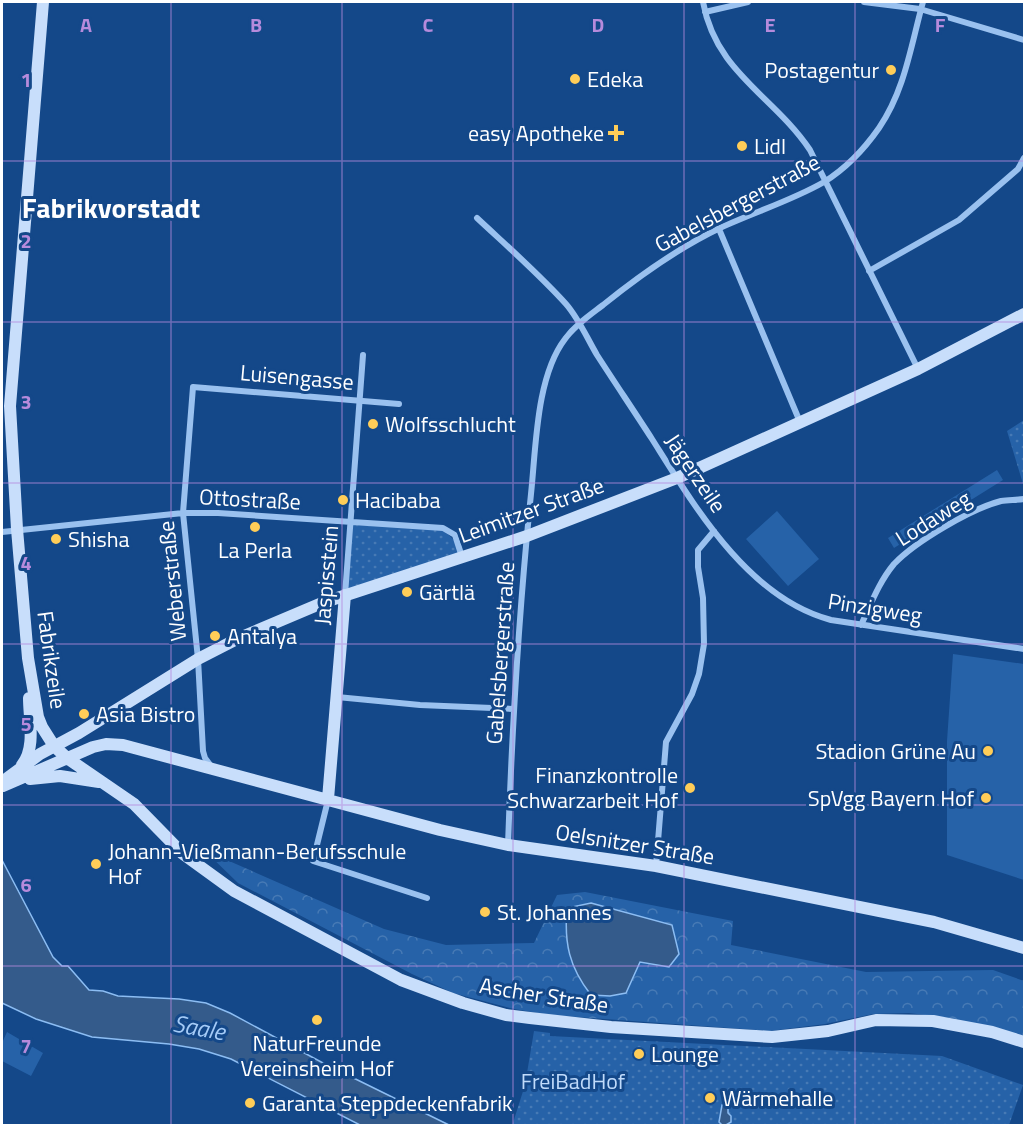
<svg xmlns="http://www.w3.org/2000/svg" width="1026" height="1127" font-family="'Titillium Web',sans-serif">
	<defs>
		<pattern id="forest-crowns" width="20" height="18" patternUnits="userSpaceOnUse" patternTransform="scale(1.5)"><rect width="20" height="18" fill="#2662a8"/><path d="M2 6a3 3 0 1 1 6 0M12 15a3 3 0 1 1 6 0" fill="none" stroke="#477ab5"/></pattern>
		<pattern id="park-dots" width="8" height="8" patternUnits="userSpaceOnUse" patternTransform="scale(1.5)"><rect width="8" height="8" fill="#2662a8"/><path d="M2 2h.1M6 6h.1" fill="none" stroke="#477ab5" stroke-width="1.8" stroke-linecap="round"/></pattern>
	</defs>
	<rect width="100%" height="100%" fill="#144889"/>
	<path fill="#2662a8" d="M 997,470 L 1003,480 L 894,548 L 888,538 Z
		M 777,511 L 819,559 L 788,586 L 746,539 Z
		M 953,654 L 1024,664 L 1024,880 L 947,855 L 947,741 Z
		M 7,1032 L 43,1053 L 31,1076 L 2,1061 L 2,1043 Z"/>
	<path fill="url(#forest-crowns)" fill-rule="evenodd" d="M 204,850 L 384,929 L 446,945 L 534,943 L 557,895 L 585,892 L 733,921 L 731,945 L 866,972 L 993,970 L 1024,981 L 1024,1037 L 949,1018 L 909,1013 L 873,1014 L 825,1024 L 770,1031 L 549,1015 L 514,1009 L 453,993 L 412,974 L 238,883 ZM 568,908 L 669,967 L 640,962 Z"/>
	<path fill="url(#park-dots)" d="M 1024,420 L 1024,487 L 1007,431 Z
		M 353,525 L 438,528 C 451,535 457,541 461,556 L 347,595 Z
		M 534,1031 L 550,1033 L 550,1036 L 942,1056 L 1023,1085 L 1009,1125 L 512,1126 L 525,1085 Z"/>
	<path fill="#345b8b" stroke="#8cbdf3" stroke-width="1.5" d="M 2,860 L 53,957 L 62,966 L 68,966 L 89,990 L 103,991 L 118,996 L 179,999 L 206,1003 L 230,1013 L 323,1063 L 449,1125 L 360,1125 L 231,1059 L 199,1049 L 169,1044 L 92,1037 L 36,1019 L 2,1003 Z
		M 591,903 L 672,925 L 679,954 L 669,967 L 640,962 L 626,993 L 610,996 L 591,995 C 569,967 564,943 567,908 Z
		M 722,1105 L 728,1105 L 728,1113 L 731,1116 L 731,1122 L 726,1125 L 722,1125 L 719,1122 Z"/>
	<g fill="none" stroke-linecap="round" stroke-linejoin="round">
		<path stroke="#9ac1ef" stroke-width="6" d="M 703,2 C 716,73 773,95 810,150 L 918,369
			M 864,2 L 920,9 L 1024,40
			M 705,12 L 748,2
			M 477,218 C 507,246 539,274 566,304 C 579,319 587,338 597,355 C 615,383 634,411 652,439 C 695,507 748,598 831,620 L 1024,649
			M 719,229 L 800,422
			M 869,271 L 959,220 L 1018,169 L 1024,158
			M 2,532 L 183,513 L 218,513 L 443,528 L 455,535 L 462,557
			M 345,595 L 363,355
			M 861,625 C 871,604 879,582 894,564 C 916,541 971,509 1001,501 C 1009,500 1017,500 1024,499
			M 337,697 L 420,705 L 513,709
			M 211,766 L 205,758 L 203,751 L 198,659 L 183,513 L 193,387 L 399,404
			M 328,800 L 313,861 L 427,898
			M 508,845 C 512,728 519,611 531,494 C 536,448 536,377 565,339 C 575,325 590,315 603,305 C 639,276 678,248 720,228 C 754,212 791,201 824,182 C 845,169 865,148 879,128 C 905,90 911,45 923,2
			M 656,866 L 666,742 L 692,694 L 699,674 L 704,644 L 703,598 L 698,567 L 698,550 L 714,531"/>
		<path stroke="#c8defb" stroke-width="12" d="M 43,2 L 10,406 L 17,529 L 28,658 L 38,717 L 42,727 L 54,746 L 67,758 L 134,804 L 183,854 L 234,891 L 401,980 L 463,1003 L 506,1015 L 530,1018 L 611,1027 L 772,1037 L 828,1031 L 876,1020 L 933,1021 L 992,1032 L 1024,1042
			M 22,765 C 36,748 29,719 29,698
			M 30,779 L 60,776 L 99,782
			M 2,782 L 40,754 L 79,733 L 198,659 L 237,639 L 322,603 L 527,536 L 677,478 L 918,369 L 1024,314
			M 3,786 L 93,747 L 106,744 L 123,745 L 440,830 L 508,845 L 656,866 L 934,922 L 1024,948
			M 328,799 L 345,595"/>
	</g>
	<path fill="none" stroke="#b68bdc" stroke-width="1.5" stroke-opacity="0.55" d="M 171,2 L 171,1126M 342,2 L 342,1126M 513,2 L 513,1126M 684,2 L 684,1126M 855,2 L 855,1126M 2,161 L 1024,161M 2,322 L 1024,322M 2,483 L 1024,483M 2,644 L 1024,644M 2,805 L 1024,805M 2,966 L 1024,966"/>
	<g fill="#ffcd58" stroke="#144889" stroke-width="2">
		<circle cx="891" cy="70" r="6"/>
		<circle cx="575" cy="79" r="6"/>
		<path d="M613 124h6v6h6v6h-6v6h-6v-6h-6v-6h6z"/>
		<circle cx="742" cy="146" r="6"/>
		<circle cx="373" cy="424" r="6"/>
		<circle cx="343" cy="500" r="6"/>
		<circle cx="255" cy="527" r="6"/>
		<circle cx="56" cy="539" r="6"/>
		<circle cx="407" cy="592" r="6"/>
		<circle cx="215" cy="636" r="6"/>
		<circle cx="84" cy="714" r="6"/>
		<circle cx="988" cy="751" r="6"/>
		<circle cx="690" cy="788" r="6"/>
		<circle cx="986" cy="798" r="6"/>
		<circle cx="96" cy="864" r="6"/>
		<circle cx="485" cy="912" r="6"/>
		<circle cx="317" cy="1020" r="6"/>
		<circle cx="639" cy="1054" r="6"/>
		<circle cx="710" cy="1098" r="6"/>
		<circle cx="250" cy="1103" r="6"/>
	</g>
	<g text-anchor="middle" dominant-baseline="central" stroke-width="6" stroke-linejoin="round" paint-order="stroke">
		<g font-size="22" fill="#fff" stroke="#144889" text-anchor="start">
			<text x="879" y="70" text-anchor="end">Postagentur</text>
			<text x="587" y="79">Edeka</text>
			<text x="604" y="133" text-anchor="end">easy Apotheke</text>
			<text x="754" y="146">Lidl</text>
			<text x="385" y="424">Wolfsschlucht</text>
			<text x="355" y="500">Hacibaba</text>
			<text x="68" y="539">Shisha</text>
			<text x="255" y="550" text-anchor="middle">La Perla</text>
			<text x="419" y="592">Gärtlä</text>
			<text x="227" y="636">Antalya</text>
			<text x="96" y="714">Asia Bistro</text>
			<text x="976" y="751" text-anchor="end">Stadion Grüne Au</text>
			<text x="678" y="775" text-anchor="end">Finanzkontrolle<tspan x="678" dy="25">Schwarzarbeit Hof</tspan></text>
			<text x="974" y="798" text-anchor="end">SpVgg Bayern Hof</text>
			<text x="108" y="851">Johann-Vießmann-Berufsschule<tspan x="108" dy="25">Hof</tspan></text>
			<text x="497" y="912">St. Johannes</text>
			<text x="317" y="1043" text-anchor="middle">NaturFreunde<tspan x="317" dy="25">Vereinsheim Hof</tspan></text>
			<text x="651" y="1054">Lounge</text>
			<text x="722" y="1098">Wärmehalle</text>
			<text x="262" y="1103">Garanta Steppdeckenfabrik</text>
		</g>
		<g font-size="22" fill="#fff" stroke="#144889">
			<text transform="translate(737 203) rotate(-28)">Gabelsbergerstraße</text>
			<text transform="translate(297 377) rotate(5)">Luisengasse</text>
			<text transform="translate(696 473) rotate(56)">Jägerzeile</text>
			<text transform="translate(250 499) rotate(3)">Ottostraße</text>
			<text transform="translate(531 510) rotate(-20)">Leimitzer Straße</text>
			<text transform="translate(933 518) rotate(-32)">Lodaweg</text>
			<text transform="translate(326 575) rotate(-85)">Jaspisstein</text>
			<text transform="translate(172 581) rotate(-96)">Weberstraße</text>
			<text transform="translate(875 608) rotate(9)">Pinzigweg</text>
			<text transform="translate(500 653) rotate(-86)">Gabelsbergerstraße</text>
			<text transform="translate(52 660) rotate(82)">Fabrikzeile</text>
			<text transform="translate(635 844) rotate(9)">Oelsnitzer Straße</text>
			<text transform="translate(544 995) rotate(9)">Ascher Straße</text>
		</g>
		<g font-size="22" fill="#c0dbfb" stroke="#144889">
			<text x="573" y="1081">FreiBadHof</text>
		</g>
		<g font-size="24" font-style="italic" fill="#a5cbf7" stroke="#144889">
			<text transform="translate(199 1027) rotate(10)">Saale</text>
		</g>
		<g font-size="28" font-weight="bold" fill="#fff" stroke="#144889">
			<text x="111" y="207">Fabrikvorstadt</text>
		</g>
	</g>
	<g font-size="20" text-anchor="middle" font-weight="bold" fill="#b68bdc" stroke="#144889" stroke-width="6" stroke-linejoin="round" paint-order="stroke">
		<text x="86" y="32">A</text>
		<text x="256" y="32">B</text>
		<text x="428" y="32">C</text>
		<text x="598" y="32">D</text>
		<text x="770" y="32">E</text>
		<text x="940" y="32">F</text>
		<text x="26" y="87">1</text>
		<text x="26" y="248">2</text>
		<text x="26" y="409">3</text>
		<text x="26" y="570">4</text>
		<text x="26" y="731">5</text>
		<text x="26" y="892">6</text>
		<text x="26" y="1053">7</text>
	</g>
	<rect width="1026" height="1127" fill="none" stroke="#ffffff" stroke-width="6"/>
</svg>
